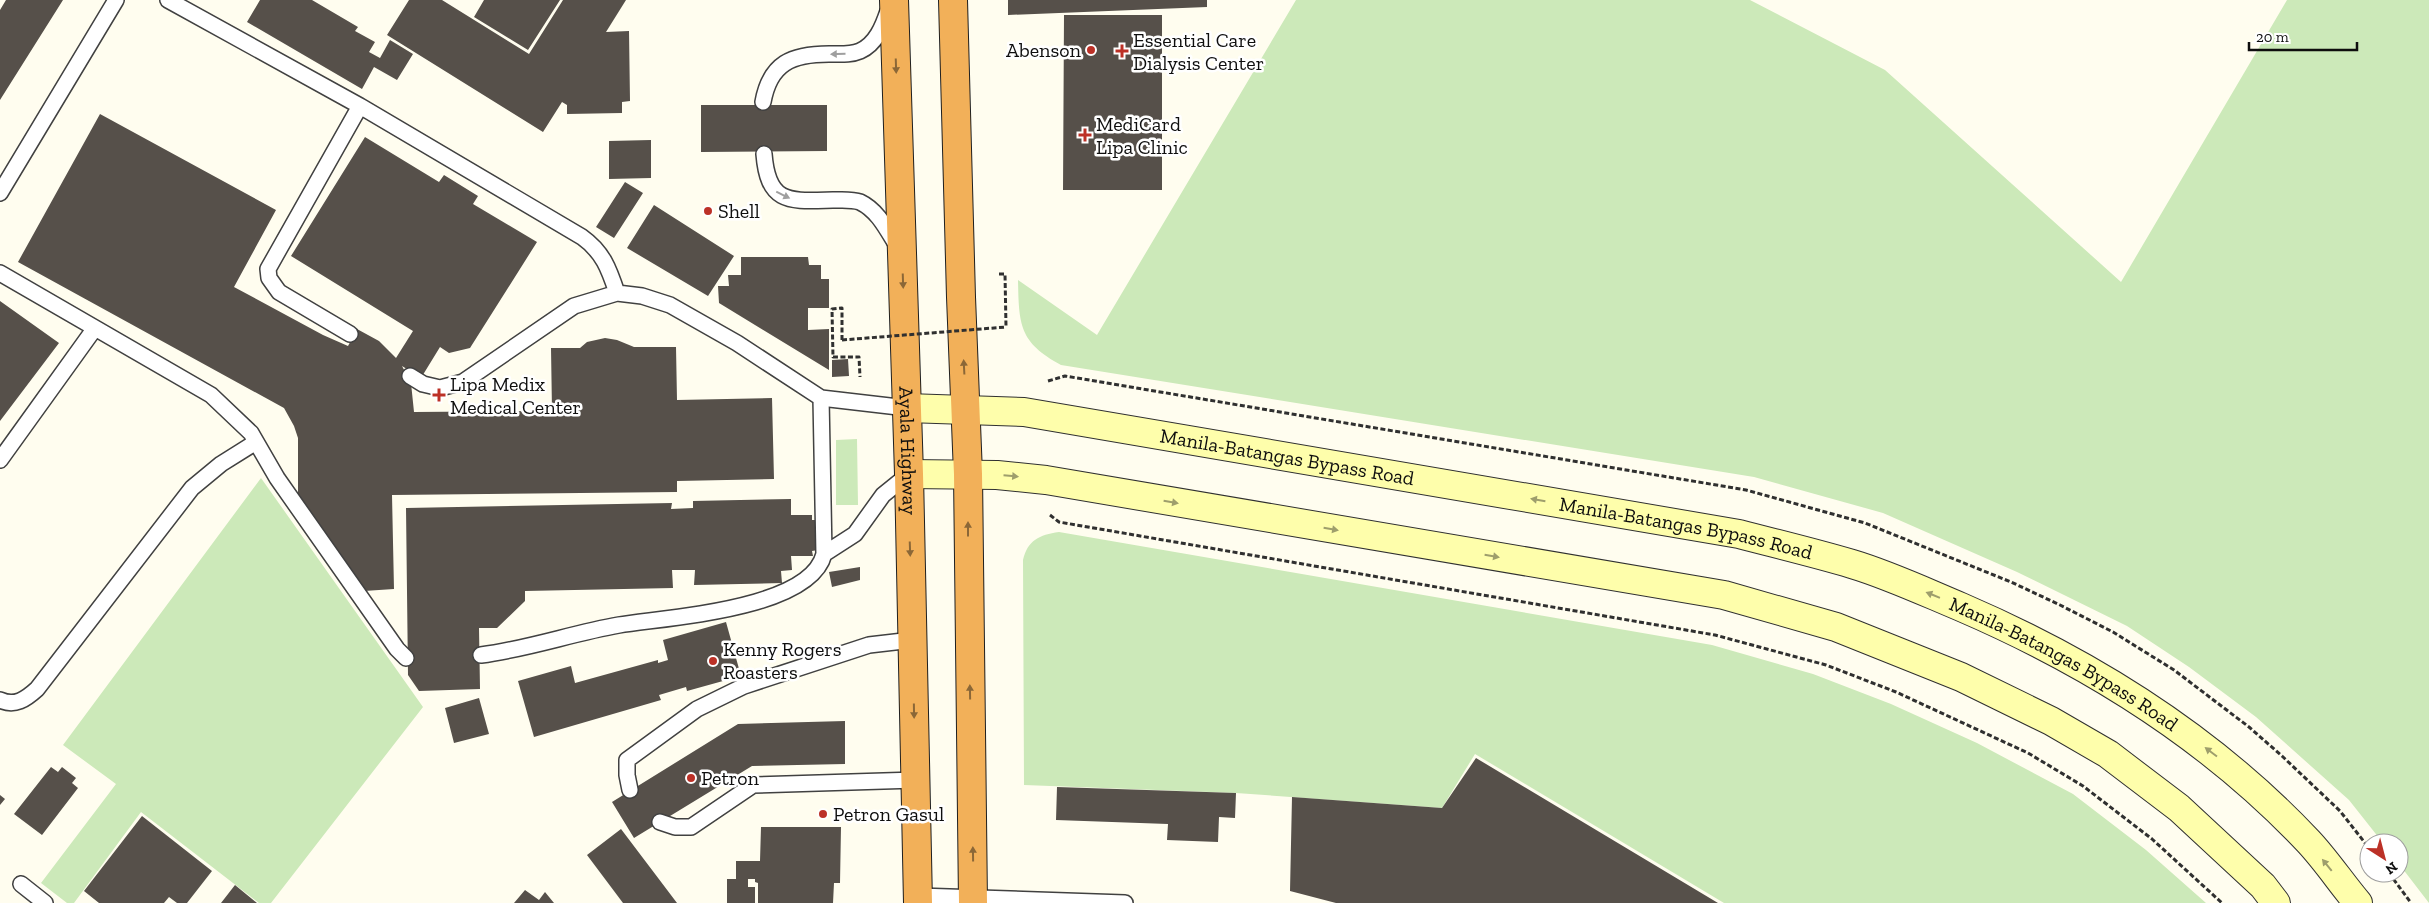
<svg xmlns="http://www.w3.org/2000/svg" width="2429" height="903" font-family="'Zilla Slab',serif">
	<rect width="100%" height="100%" fill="#fffdef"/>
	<path fill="#cce9b9" d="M 1296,0 L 1750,0 L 1885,70 L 2121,282 L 2287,0 L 2429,0 L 2429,903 L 2399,864 L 2399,843 L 2383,843 L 2349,800 L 2256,717 L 2189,667 L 2127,626 L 2017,572 L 1883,513 L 1754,477 L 1061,365 C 1019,342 1019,325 1018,280 L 1097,335 Z
		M 857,439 L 858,505 L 836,505 L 836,440 Z
		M 261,478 L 423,707 L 271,903 L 259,903 L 141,812 L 74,903 L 67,903 L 41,883 L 116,784 L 63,745 Z
		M 1059,532 L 1712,645 L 1813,674 L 1891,704 L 1977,743 L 2073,794 L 2146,850 L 2206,903 L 1724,903 L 1475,754 L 1442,808 L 1236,793 L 1024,785 L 1023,560 C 1028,540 1039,535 1059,532 Z"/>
	<path fill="#56504a" d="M 6,0 L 63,0 L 0,100 L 0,10 Z
		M 260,0 L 312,0 L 358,27 L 355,31 L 375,42 L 369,52 L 380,58 L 390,40 L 413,54 L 397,80 L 374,67 L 362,89 L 247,22 Z
		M 409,0 L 442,0 L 529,54 L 563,0 L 626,0 L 606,32 L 629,31 L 630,101 L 622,102 L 622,113 L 567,114 L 567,105 L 562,102 L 543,132 L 387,35 Z
		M 484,0 L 560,0 L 528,50 L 474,17 Z
		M 1008,0 L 1207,0 L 1207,7 L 1008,15 Z
		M 1064,15 L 1162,15 L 1162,190 L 1063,190 Z
		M 701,105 L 827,105 L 827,151 L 701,152 Z
		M 100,114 L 276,210 L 234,287 L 323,335 L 348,346 L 357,329 L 379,341 L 396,358 L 413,331 L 291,256 L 365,137 L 439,182 L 444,175 L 478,196 L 473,204 L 537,242 L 470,348 L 449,353 L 440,347 L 421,378 L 402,366 L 411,383 L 414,412 L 552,411 L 551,348 L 580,348 L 587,342 L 605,338 L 617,340 L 634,347 L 676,347 L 677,400 L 772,398 L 774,479 L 677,481 L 677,492 L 392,495 L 394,589 L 364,591 L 298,497 L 298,438 L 294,426 L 284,408 L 18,262 Z
		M 651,140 L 651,178 L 609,179 L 609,141 Z
		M 625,182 L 643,193 L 614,238 L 596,227 Z
		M 654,205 L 734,256 L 708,296 L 627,248 Z
		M 741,257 L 808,257 L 809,265 L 821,265 L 821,279 L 829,279 L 829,308 L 808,308 L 808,330 L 829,329 L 829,370 L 719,303 L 718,286 L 729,286 L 728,275 L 741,275 Z
		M 0,301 L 59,343 L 0,421 Z
		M 848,359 L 849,376 L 832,377 L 832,360 Z
		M 791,499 L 791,515 L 812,515 L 812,520 L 818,520 L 818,550 L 812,551 L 813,556 L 791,556 L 792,570 L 781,571 L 782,583 L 694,585 L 695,570 L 672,570 L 673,588 L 525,591 L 525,601 L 497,628 L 479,628 L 480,689 L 419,691 L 408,675 L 406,508 L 672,503 L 671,509 L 693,508 L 693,501 Z
		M 860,567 L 860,580 L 832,587 L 829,572 Z
		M 726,622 L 741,676 L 687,691 L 686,687 L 659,695 L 661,700 L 534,737 L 518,681 L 571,666 L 575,683 L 658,660 L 658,663 L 668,660 L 663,640 Z
		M 479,698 L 489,734 L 454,743 L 445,708 Z
		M 845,721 L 845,764 L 752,766 L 634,838 L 612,802 L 738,724 Z
		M 1476,758 L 1718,903 L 1336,903 L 1290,891 L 1292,797 L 1442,808 Z
		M 51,767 L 58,772 L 62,767 L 76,778 L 72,783 L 78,788 L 42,835 L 14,814 Z
		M 1057,787 L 1236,793 L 1235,818 L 1219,817 L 1218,842 L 1167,840 L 1168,824 L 1056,820 Z
		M 0,795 L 5,799 L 0,805 Z
		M 142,816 L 212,871 L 187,903 L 177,903 L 169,897 L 164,903 L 99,903 L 84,891 Z
		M 761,827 L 841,827 L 840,883 L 834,883 L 833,903 L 758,903 L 758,883 L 755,882 L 755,879 L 748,879 L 748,887 L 755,887 L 755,903 L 727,903 L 727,879 L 736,879 L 736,861 L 760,861 Z
		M 621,829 L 677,903 L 623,903 L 587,855 Z
		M 235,885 L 257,903 L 221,903 Z
		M 525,890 L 539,900 L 545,892 L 554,903 L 514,903 Z"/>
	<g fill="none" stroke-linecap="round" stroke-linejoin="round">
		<defs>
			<path id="lane" d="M 168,0 L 360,106 L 582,237 C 603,252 609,269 617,293
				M 763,102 C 770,63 792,54 829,54 C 840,54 851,55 860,51 C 876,44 883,26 888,11
				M 764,154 C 768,205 790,201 833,200 C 842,200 852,199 860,202 C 879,211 888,232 899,249
				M 0,193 L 116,0
				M 0,273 L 211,395 L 251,433 L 277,478 L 397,649 L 406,658
				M 350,334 L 279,292 L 269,278 L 268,269 L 360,106
				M 410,376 L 423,384 L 440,388 L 463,382 L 574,306 L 617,293 L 642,296 L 670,305 L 737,343 L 821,398 L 907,408
				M 0,460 L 95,328
				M 824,554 L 855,534 L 883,495 L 909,474
				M 481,655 C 528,649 573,633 619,625 C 666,617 810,610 824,554 L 821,398
				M 0,700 C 15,707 26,699 37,689 L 192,488 L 221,464 L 256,442
				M 630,790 L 627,775 L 627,760 L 697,709 L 744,686 L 869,645 L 912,640
				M 660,822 L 675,827 L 691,827 L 753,785 L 916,780
				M 21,884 L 45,903
				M 919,896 L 1125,903"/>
			<g id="secondary">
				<path id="s1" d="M 907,408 L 1024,412 L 1739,534 C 1777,544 1815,553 1852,564 C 1889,575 1925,592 1961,607 C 2091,663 2210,737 2308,841 C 2326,860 2341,883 2358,903"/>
				<path d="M 909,474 L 997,475 L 1046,480 L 1724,595 L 1836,627 L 1961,677 L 2051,721 L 2108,754 L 2179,808 L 2263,886 L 2276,903"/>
			</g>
			<g id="highway">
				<path id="s2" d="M 894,0 L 909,474 L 918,903"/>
				<path d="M 953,0 L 961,297 L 968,474 L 973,903"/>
			</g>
		</defs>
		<use href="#lane" stroke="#414141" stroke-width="18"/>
		<use href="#secondary" stroke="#303030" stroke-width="30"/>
		<use href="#highway" stroke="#1f1f1f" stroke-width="30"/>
		<path stroke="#303030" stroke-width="3" stroke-dasharray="5 2.5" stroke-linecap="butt" d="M 999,274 L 1005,274 L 1006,327
			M 842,340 L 842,308 L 832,309 L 833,357 L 859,357 L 860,377
			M 1048,381 L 1065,376 L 1746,490 L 1865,523 L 2011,582 L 2060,605 L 2113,632 L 2174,670 L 2249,727 L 2282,756 L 2340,811 L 2369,848
			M 1050,515 L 1059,522 L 1715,635 L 1826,665 L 1896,692 L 2028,753 L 2083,786 L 2152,839 L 2222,903
			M 2389,873 L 2411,903"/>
		<use href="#lane" stroke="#fff" stroke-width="15"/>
		<use href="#secondary" stroke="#fefeab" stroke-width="28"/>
		<use href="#highway" stroke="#f2b059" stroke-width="28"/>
		<path stroke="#303030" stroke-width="3" stroke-dasharray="5 2.5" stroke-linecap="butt" d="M 842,340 L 1006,327"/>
	</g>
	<defs><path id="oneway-solid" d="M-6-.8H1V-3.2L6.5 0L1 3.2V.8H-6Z" transform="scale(1.25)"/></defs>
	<g fill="#9f9f9f">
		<use href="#oneway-solid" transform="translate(838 54) rotate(179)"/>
		<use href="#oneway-solid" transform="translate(783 195) rotate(26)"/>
	</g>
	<g fill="#8b6737">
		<use href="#oneway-solid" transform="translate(896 66) rotate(88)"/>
		<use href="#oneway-solid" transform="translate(903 281) rotate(88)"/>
		<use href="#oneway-solid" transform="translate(964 367) rotate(-93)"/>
		<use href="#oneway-solid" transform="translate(968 529) rotate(-90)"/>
		<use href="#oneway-solid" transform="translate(910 549) rotate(88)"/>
		<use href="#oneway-solid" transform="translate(970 692) rotate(-91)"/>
		<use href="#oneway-solid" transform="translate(914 711) rotate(89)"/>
		<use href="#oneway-solid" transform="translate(973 854) rotate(-91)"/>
	</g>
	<g fill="#9e9e6c">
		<use href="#oneway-solid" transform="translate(1011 476) rotate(5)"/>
		<use href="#oneway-solid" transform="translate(1538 500) rotate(-170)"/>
		<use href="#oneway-solid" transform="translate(1171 502) rotate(10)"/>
		<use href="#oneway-solid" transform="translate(1331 529) rotate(10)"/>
		<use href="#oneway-solid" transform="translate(1492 556) rotate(10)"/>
		<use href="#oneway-solid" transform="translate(1933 595) rotate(-158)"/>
		<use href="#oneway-solid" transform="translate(2211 752) rotate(-143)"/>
		<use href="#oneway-solid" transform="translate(2327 865) rotate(-129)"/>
	</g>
	<g fill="#bc3127" stroke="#fff" stroke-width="2">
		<circle cx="1091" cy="50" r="5"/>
		<path d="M1119.5 43.5h5v5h5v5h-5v5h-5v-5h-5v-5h5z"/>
		<path d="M1082.5 127.5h5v5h5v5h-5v5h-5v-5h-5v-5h5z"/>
		<circle cx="708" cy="211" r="5"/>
		<path d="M436.5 387.5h5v5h5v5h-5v5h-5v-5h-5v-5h5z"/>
		<circle cx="713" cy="661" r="5"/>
		<circle cx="691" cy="778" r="5"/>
		<circle cx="823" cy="814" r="5"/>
	</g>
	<g text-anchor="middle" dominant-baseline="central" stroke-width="5" stroke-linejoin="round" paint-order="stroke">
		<g font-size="20" fill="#0e0e0e" stroke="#fff" text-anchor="start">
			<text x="1133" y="40">Essential Care<tspan x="1133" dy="23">Dialysis Center</tspan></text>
			<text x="1081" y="50" text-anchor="end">Abenson</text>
			<text x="1096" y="124">MediCard<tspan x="1096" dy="23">Lipa Clinic</tspan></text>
			<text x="718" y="211">Shell</text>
			<text x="450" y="384">Lipa Medix<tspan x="450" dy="23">Medical Center</tspan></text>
			<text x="723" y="649">Kenny Rogers<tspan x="723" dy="23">Roasters</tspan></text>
			<text x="701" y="778">Petron</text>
			<text x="833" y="814">Petron Gasul</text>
		</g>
		<g font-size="20" fill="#0e0e0e" stroke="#fff">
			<text stroke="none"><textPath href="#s2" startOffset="451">Ayala Highway</textPath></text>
			<text stroke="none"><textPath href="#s1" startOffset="384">Manila-Batangas Bypass Road</textPath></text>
			<text stroke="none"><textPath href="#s1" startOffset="789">Manila-Batangas Bypass Road</textPath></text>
			<text stroke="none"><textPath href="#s1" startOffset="1194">Manila-Batangas Bypass Road</textPath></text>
		</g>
	</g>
	<g transform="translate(2384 858) rotate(144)"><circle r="24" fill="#ffffff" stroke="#9f9f9f"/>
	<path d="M0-4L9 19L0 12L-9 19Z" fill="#bc3127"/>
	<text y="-8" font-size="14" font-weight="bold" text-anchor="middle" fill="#0e0e0e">N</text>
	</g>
	<path d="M2249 42v8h108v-8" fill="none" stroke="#0e0e0e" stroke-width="2.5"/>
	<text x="2256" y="42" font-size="15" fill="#0e0e0e" stroke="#ffffff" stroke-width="4" paint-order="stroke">20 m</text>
</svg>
